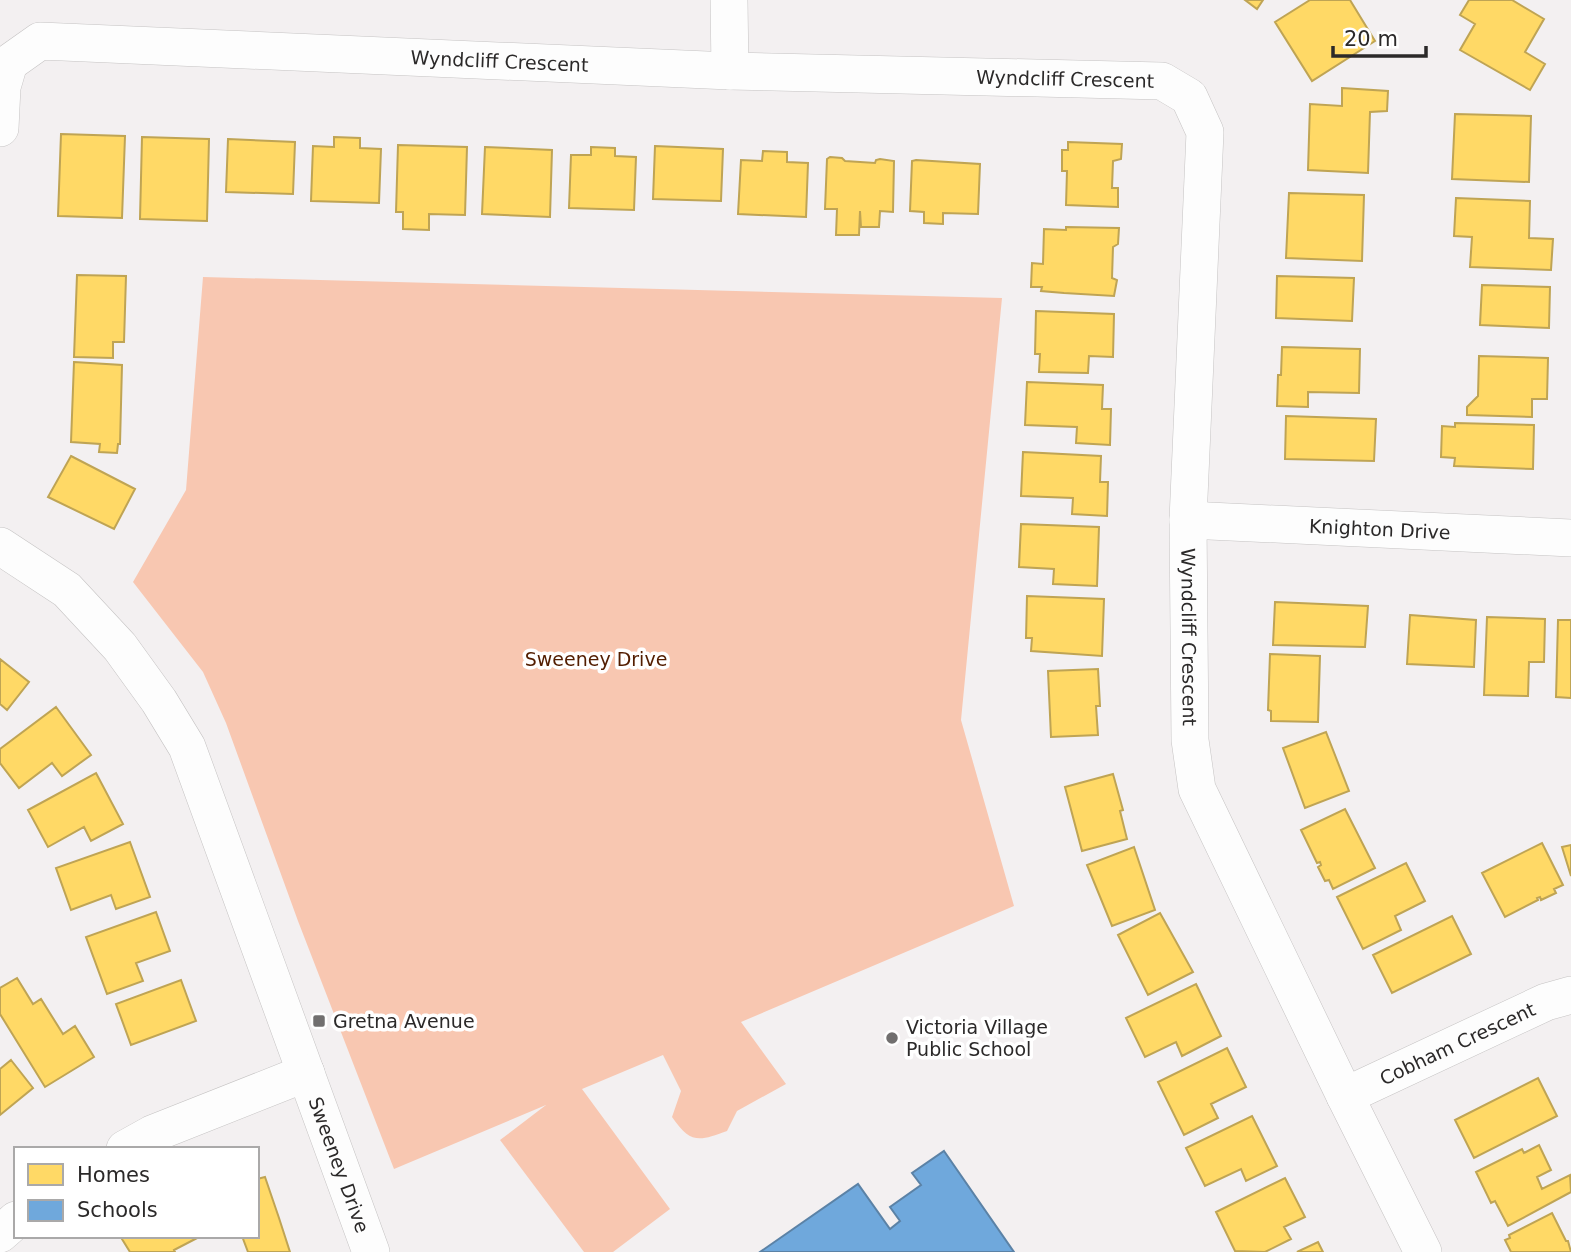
<svg xmlns="http://www.w3.org/2000/svg" width="1571" height="1252" font-family="'DejaVu Sans',sans-serif">
	<rect width="100%" height="100%" fill="#f3f0f1"/>
	<path fill="#f8c7b1" d="M 203,277 L 1002,298 L 961,720 L 1014,906 L 741,1022 L 786,1084 L 737,1111 L 727,1131 C 698,1142 690,1143 672,1117 L 681,1091 L 663,1055 L 582,1089 L 670,1209 L 613,1252 L 584,1252 L 500,1140 L 546,1105 L 394,1169 L 298,921 L 226,723 L 203,672 L 133,582 L 186,490 Z"/>
	<path fill="#ffd966" stroke="#bfa454" stroke-width="2" d="M 1245,0 L 1263,0 L 1257,9 Z
		M 1310,0 L 1350,0 L 1375,41 L 1312,81 L 1275,22 Z
		M 1469,0 L 1512,0 L 1544,19 L 1525,52 L 1545,64 L 1530,90 L 1460,50 L 1475,24 L 1460,15 Z
		M 1342,88 L 1388,91 L 1387,111 L 1370,112 L 1368,173 L 1308,170 L 1310,104 L 1342,106 Z
		M 1455,114 L 1531,116 L 1529,182 L 1452,179 Z
		M 61,134 L 125,136 L 122,218 L 58,216 Z
		M 142,137 L 209,139 L 207,221 L 140,219 Z
		M 334,137 L 360,138 L 360,148 L 381,149 L 379,203 L 311,201 L 313,146 L 334,147 Z
		M 228,139 L 295,142 L 293,194 L 226,192 Z
		M 1068,142 L 1122,144 L 1121,159 L 1113,161 L 1112,188 L 1118,188 L 1118,207 L 1066,205 L 1067,171 L 1062,171 L 1062,150 L 1068,150 Z
		M 398,145 L 467,147 L 465,215 L 429,214 L 429,230 L 403,229 L 403,212 L 396,212 Z
		M 655,146 L 723,149 L 721,201 L 653,199 Z
		M 485,147 L 552,150 L 550,217 L 482,214 Z
		M 591,147 L 615,148 L 615,156 L 636,157 L 634,210 L 569,208 L 571,155 L 591,155 Z
		M 763,151 L 787,152 L 787,162 L 808,163 L 806,217 L 738,214 L 741,160 L 762,161 Z
		M 830,157 L 842,158 L 845,161 L 875,163 L 876,160 L 880,159 L 894,161 L 893,212 L 880,211 L 879,227 L 861,227 L 860,211 L 859,235 L 836,235 L 837,209 L 825,209 L 827,159 Z
		M 916,160 L 980,164 L 978,214 L 943,213 L 943,224 L 924,223 L 924,212 L 910,211 L 912,161 Z
		M 1289,193 L 1364,195 L 1362,261 L 1286,258 Z
		M 1456,198 L 1530,201 L 1529,238 L 1553,239 L 1551,270 L 1470,267 L 1472,237 L 1454,236 Z
		M 1066,227 L 1119,228 L 1118,244 L 1113,247 L 1112,278 L 1117,280 L 1114,296 L 1064,293 L 1041,291 L 1042,287 L 1031,287 L 1032,263 L 1043,264 L 1044,229 L 1066,230 Z
		M 77,275 L 126,276 L 124,342 L 113,342 L 113,358 L 74,357 Z
		M 1277,276 L 1354,278 L 1352,321 L 1276,318 Z
		M 1482,285 L 1550,287 L 1549,328 L 1480,325 Z
		M 1036,311 L 1114,314 L 1113,357 L 1089,356 L 1088,373 L 1039,372 L 1040,354 L 1035,354 Z
		M 1282,347 L 1360,349 L 1359,393 L 1308,392 L 1308,407 L 1277,406 L 1278,375 L 1281,375 Z
		M 1479,356 L 1548,358 L 1547,399 L 1532,399 L 1532,417 L 1467,415 L 1467,407 L 1478,396 Z
		M 74,362 L 122,365 L 120,444 L 118,444 L 117,453 L 99,452 L 100,444 L 71,442 Z
		M 1027,382 L 1103,385 L 1102,409 L 1111,409 L 1110,445 L 1076,443 L 1077,427 L 1025,425 Z
		M 1286,416 L 1376,419 L 1374,461 L 1285,459 Z
		M 1455,423 L 1534,425 L 1533,469 L 1454,466 L 1455,458 L 1441,457 L 1442,426 L 1455,427 Z
		M 1023,452 L 1101,456 L 1100,482 L 1108,482 L 1107,516 L 1072,514 L 1073,498 L 1021,496 Z
		M 71,456 L 135,489 L 114,529 L 48,497 Z
		M 1021,524 L 1099,527 L 1097,586 L 1053,584 L 1054,569 L 1019,567 Z
		M 1027,596 L 1104,599 L 1102,656 L 1031,651 L 1032,638 L 1026,638 Z
		M 1275,602 L 1368,606 L 1365,647 L 1273,645 Z
		M 1410,615 L 1476,620 L 1474,667 L 1407,664 Z
		M 1487,617 L 1545,619 L 1544,662 L 1529,662 L 1528,696 L 1484,695 Z
		M 1558,620 L 1571,620 L 1571,698 L 1556,697 Z
		M 1270,654 L 1320,656 L 1318,722 L 1271,721 L 1271,711 L 1268,710 Z
		M 0,659 L 29,682 L 7,710 L 0,704 Z
		M 1098,669 L 1100,706 L 1096,706 L 1098,735 L 1051,737 L 1048,671 Z
		M 56,707 L 91,755 L 62,776 L 52,763 L 19,788 L 0,763 L 0,749 Z
		M 1326,732 L 1349,791 L 1305,808 L 1283,748 Z
		M 96,773 L 123,824 L 91,841 L 84,827 L 48,847 L 28,810 Z
		M 1113,774 L 1123,810 L 1120,811 L 1127,839 L 1082,851 L 1065,787 Z
		M 1345,809 L 1375,868 L 1333,889 L 1329,880 L 1325,881 L 1318,867 L 1321,865 L 1320,862 L 1317,863 L 1301,830 Z
		M 130,842 L 150,897 L 116,909 L 111,895 L 71,910 L 56,868 Z
		M 1542,843 L 1563,885 L 1554,889 L 1556,893 L 1541,900 L 1540,897 L 1537,898 L 1538,900 L 1505,917 L 1482,873 Z
		M 1571,845 L 1571,876 L 1562,847 Z
		M 1134,847 L 1155,910 L 1112,926 L 1087,865 Z
		M 1406,863 L 1425,901 L 1395,916 L 1401,930 L 1363,949 L 1337,897 Z
		M 156,912 L 170,951 L 136,963 L 143,981 L 107,994 L 86,937 Z
		M 1160,913 L 1193,972 L 1148,995 L 1118,935 Z
		M 1452,916 L 1471,954 L 1392,993 L 1373,955 Z
		M 17,978 L 33,1004 L 41,999 L 63,1034 L 75,1026 L 94,1057 L 45,1087 L 0,1014 L 0,988 Z
		M 181,980 L 196,1021 L 131,1045 L 116,1004 Z
		M 1196,984 L 1221,1036 L 1182,1056 L 1176,1042 L 1145,1057 L 1126,1018 Z
		M 1227,1048 L 1246,1087 L 1211,1104 L 1218,1118 L 1184,1135 L 1158,1082 Z
		M 11,1060 L 33,1088 L 0,1115 L 0,1069 Z
		M 1538,1078 L 1557,1116 L 1474,1158 L 1455,1120 Z
		M 1252,1116 L 1277,1166 L 1246,1181 L 1241,1169 L 1205,1186 L 1186,1148 Z
		M 1539,1145 L 1551,1170 L 1537,1177 L 1542,1189 L 1570,1175 L 1571,1192 L 1508,1226 L 1495,1201 L 1491,1203 L 1476,1172 L 1522,1149 L 1524,1153 Z
		M 265,1177 L 279,1218 L 290,1252 L 248,1252 L 242,1236 L 257,1236 L 257,1179 Z
		M 1285,1178 L 1305,1217 L 1284,1227 L 1291,1239 L 1265,1252 L 1235,1251 L 1216,1212 Z
		M 1552,1213 L 1566,1241 L 1568,1241 L 1571,1252 L 1511,1252 L 1505,1240 L 1510,1238 L 1509,1235 Z
		M 127,1236 L 201,1236 L 174,1250 L 175,1252 L 130,1252 L 122,1239 Z
		M 1318,1242 L 1323,1252 L 1297,1252 Z"/>
	<path fill="#6fa8dc" stroke="#5b82a6" stroke-width="2" d="M 944,1151 L 1014,1252 L 760,1252 L 858,1184 L 890,1229 L 900,1221 L 890,1207 L 921,1185 L 912,1173 Z"/>
	<g fill="none" stroke-linecap="round" stroke-linejoin="round">
		<defs>
			<g id="minor">
				<path d="M 729,0 L 730,71"/>
				<path id="s1" d="M 0,128 L 2,87 L 9,63 L 40,41 L 730,71 L 1162,81 L 1189,97 L 1205,132 L 1188,520 L 1190,740 L 1197,789 L 1345,1096 L 1423,1252"/>
				<path id="s2" d="M 1188,520 L 1571,538"/>
				<path id="s3" d="M 0,546 L 67,590 L 120,647 L 159,701 L 187,747 L 371,1252"/>
				<path id="s4" d="M 1345,1096 L 1546,1002 L 1571,995"/>
				<path d="M 125,1149 L 152,1134 L 306,1073"/>
				<path d="M 0,1234 L 16,1220"/>
			</g>
		</defs>
		<use href="#minor" stroke="#c5c3c3" stroke-width="38"/>
		<use href="#minor" stroke="#fdfdfd" stroke-width="37"/>
	</g>
	<g fill="#716f6f" stroke="#fff" stroke-width="2.5">
		<rect x="312" y="1014" width="14" height="14" rx="3.5"/>
		<circle cx="892" cy="1038" r="7"/>
	</g>
	<g text-anchor="middle" dominant-baseline="central" stroke-width="7" stroke-linejoin="round" paint-order="stroke">
		<g font-size="19" fill="#2b2929" stroke="#fff">
			<text stroke="none"><textPath href="#s1" startOffset="564">Wyndcliff Crescent</textPath></text>
			<text stroke="none"><textPath href="#s1" startOffset="1130">Wyndcliff Crescent</textPath></text>
			<text stroke="none"><textPath href="#s2" startOffset="192">Knighton Drive</textPath></text>
			<text stroke="none"><textPath href="#s1" startOffset="1802">Wyndcliff Crescent</textPath></text>
			<text stroke="none"><textPath href="#s4" startOffset="124">Cobham Crescent</textPath></text>
			<text stroke="none"><textPath href="#s3" startOffset="723">Sweeney Drive</textPath></text>
		</g>
		<g font-size="19" fill="#521d00" stroke="#fff">
			<text x="596" y="659">Sweeney Drive</text>
		</g>
		<g font-size="19" fill="#2b2929" stroke="#fff" text-anchor="start">
			<text x="333" y="1021">Gretna Avenue</text>
			<text x="906" y="1027">Victoria Village<tspan x="906" dy="22">Public School</tspan></text>
		</g>
	</g>
	<rect x="14" y="1147" width="245" height="91" fill="#ffffff" stroke="#aaa9a9" stroke-width="2"/>
	<rect x="28" y="1164" width="35" height="21" fill="#ffd966" stroke="#aaa9a9" stroke-width="2"/>
	<text x="77" y="1182" font-size="21" fill="#2b2929">Homes</text>
	<rect x="28" y="1200" width="35" height="21" fill="#6fa8dc" stroke="#aaa9a9" stroke-width="2"/>
	<text x="77" y="1217" font-size="21" fill="#2b2929">Schools</text>
	<path d="M1333 46v10h93v-10" fill="none" stroke="#2b2929" stroke-width="3.5"/>
	<text x="1344" y="46" font-size="21" fill="#2b2929" stroke="#ffffff" stroke-width="5" paint-order="stroke">20 m</text>
</svg>
